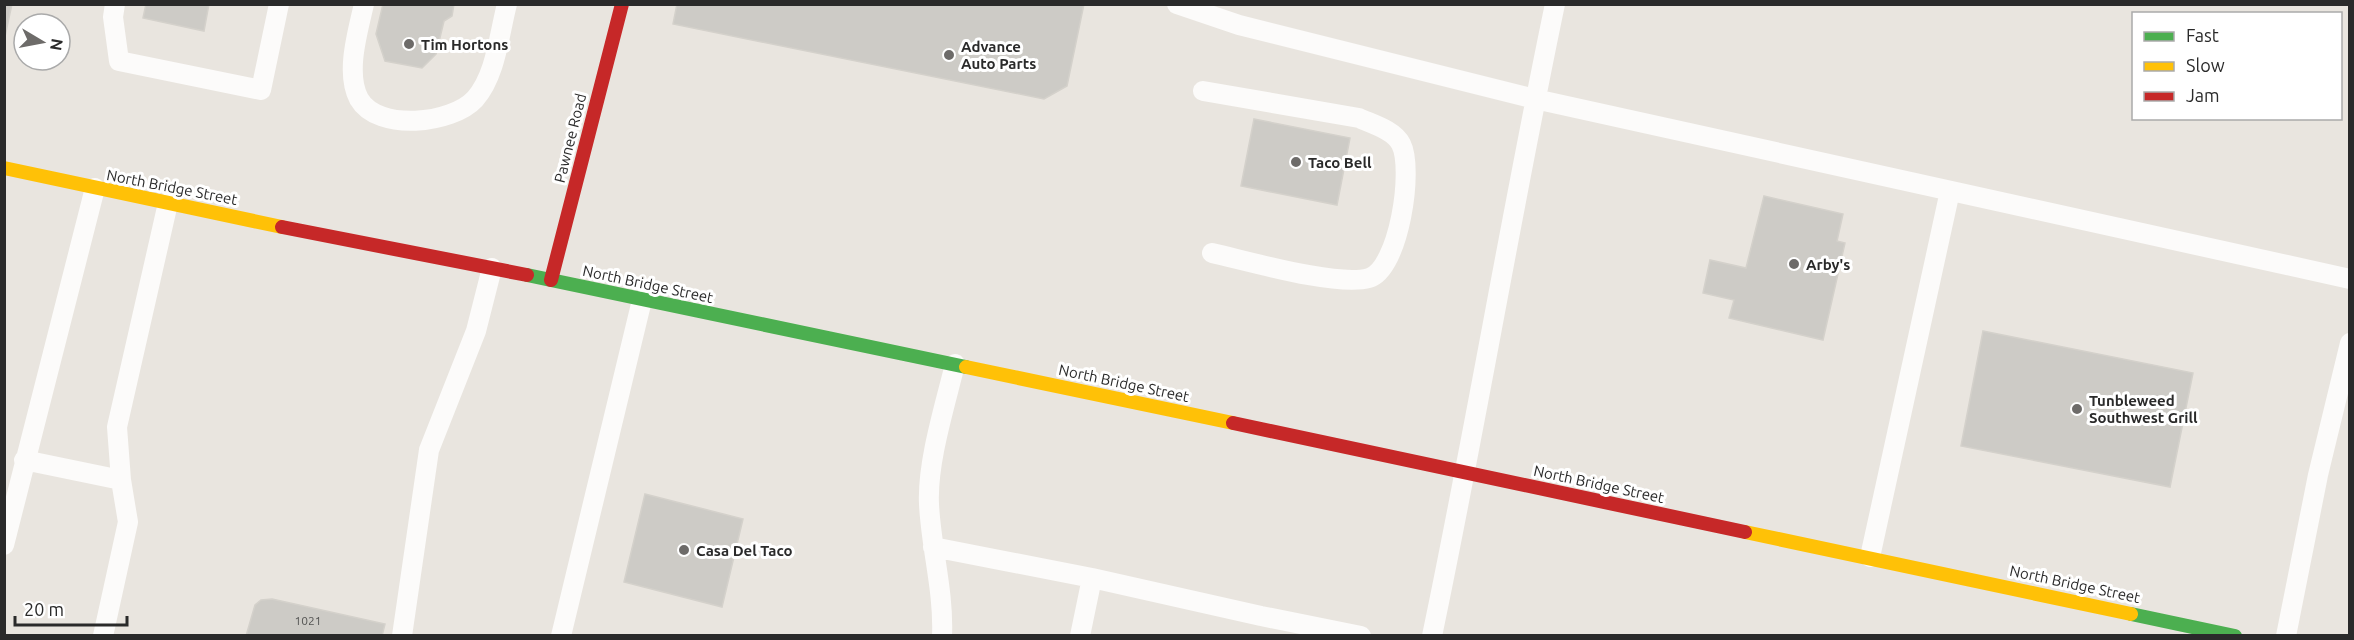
<svg xmlns="http://www.w3.org/2000/svg" width="2354" height="640" font-family="Ubuntu,sans-serif">
	<rect width="100%" height="100%" fill="#e9e5df"/>
	<path fill="#cdcbc6" stroke="#d4d1cb" stroke-width="1.5" d="M 4,4 L 12,4 L 4,41 Z
		M 146,4 L 209,4 L 204,31 L 143,18 Z
		M 383,4 L 454,4 L 452,16 L 444,21 L 436,54 L 422,68 L 385,61 L 376,34 Z
		M 677,4 L 1084,4 L 1067,86 L 1044,99 L 673,24 Z
		M 1254,119 L 1350,138 L 1337,205 L 1241,186 Z
		M 1764,196 L 1843,214 L 1837,241 L 1845,243 L 1823,340 L 1729,318 L 1734,300 L 1703,293 L 1710,260 L 1746,268 Z
		M 1983,331 L 2193,373 L 2170,487 L 1961,446 Z
		M 645,494 L 743,519 L 722,607 L 624,582 Z
		M 272,599 L 385,624 L 382,636 L 246,636 L 255,605 L 261,600 Z"/>
	<g fill="none" stroke-linecap="round" stroke-linejoin="round">
		<path stroke="#fcfbfa" stroke-width="20" d="M 115,4 L 113,17 L 119,61 L 261,90 L 279,4
			M 364,4 C 358,31 345,73 359,99 C 378,132 452,124 475,99 C 496,75 499,35 507,4
			M 1177,4 L 1239,25 L 1535,99 L 2350,279
			M 1203,91 L 1359,118 C 1372,124 1394,130 1401,144 C 1414,169 1399,269 1369,278 C 1337,287 1248,261 1212,253
			M 24,460 L 121,480
			M 4,545 L 95,188
			M 933,547 L 1092,578 L 1261,616 L 1361,636
			M 1870,557 L 1950,191
			M 103,636 L 128,522 L 121,480 L 117,427 L 168,203
			M 402,636 L 429,450 L 476,331 L 492,268
			M 561,636 L 642,300
			M 942,636 C 944,591 931,548 929,504 C 927,462 945,406 955,364
			M 1080,636 L 1092,578
			M 1432,636 C 1476,426 1511,214 1555,4
			M 2286,636 L 2318,475 L 2350,343"/>
		<path stroke="#4caf50" stroke-width="14" d="M 527,275 L 966,367
			M 2131,614 L 2235,636"/>
		<path stroke="#ffc107" stroke-width="14" d="M 4,168 L 282,227
			M 966,367 L 1233,423
			M 1745,532 L 2131,614"/>
		<path stroke="#c62828" stroke-width="14" d="M 282,227 L 527,275
			M 551,280 L 622,4
			M 1233,423 L 1745,532"/>
	</g>
	<g fill="#6d6b69" stroke="#fff" stroke-width="2">
		<circle cx="409" cy="44" r="6"/>
		<circle cx="949" cy="55" r="6"/>
		<circle cx="1296" cy="162" r="6"/>
		<circle cx="1794" cy="264" r="6"/>
		<circle cx="2077" cy="409" r="6"/>
		<circle cx="684" cy="550" r="6"/>
	</g>
	<g text-anchor="middle" dominant-baseline="central" stroke-width="6" stroke-linejoin="round" paint-order="stroke">
		<g font-size="12" fill="#545453">
			<text x="308" y="620">1021</text>
		</g>
		<g font-size="15" font-weight="bold" fill="#2a2a2a" stroke="#fff" text-anchor="start">
			<text x="421" y="44">Tim Hortons</text>
			<text x="961" y="46">Advance<tspan x="961" dy="17">Auto Parts</tspan></text>
			<text x="1308" y="162">Taco Bell</text>
			<text x="1806" y="264">Arby's</text>
			<text x="2089" y="400">Tunbleweed<tspan x="2089" dy="17">Southwest Grill</tspan></text>
			<text x="696" y="550">Casa Del Taco</text>
		</g>
		<g font-size="15" fill="#2a2a2a" stroke="#fff">
			<text transform="translate(570 138) rotate(-76)">Pawnee Road</text>
			<text transform="translate(172 187) rotate(11)">North Bridge Street</text>
			<text transform="translate(648 284) rotate(12)">North Bridge Street</text>
			<text transform="translate(1124 383) rotate(12)">North Bridge Street</text>
			<text transform="translate(1599 484) rotate(12)">North Bridge Street</text>
			<text transform="translate(2075 584) rotate(12)">North Bridge Street</text>
		</g>
	</g>
	<rect width="2354" height="640" fill="none" stroke="#2a2a2a" stroke-width="12"/>
	<rect x="2132" y="12" width="210" height="108" fill="#ffffff" stroke="#aaaaaa" stroke-width="1.5"/>
	<rect x="2144" y="32" width="30" height="9" fill="#4caf50" stroke="#aaaaaa" stroke-width="1.5"/>
	<text x="2186" y="42" font-size="18" fill="#2a2a2a">Fast</text>
	<rect x="2144" y="62" width="30" height="9" fill="#ffc107" stroke="#aaaaaa" stroke-width="1.5"/>
	<text x="2186" y="72" font-size="18" fill="#2a2a2a">Slow</text>
	<rect x="2144" y="92" width="30" height="9" fill="#c62828" stroke="#aaaaaa" stroke-width="1.5"/>
	<text x="2186" y="102" font-size="18" fill="#2a2a2a">Jam</text>
	<g transform="translate(42 42) rotate(100)"><circle r="28" fill="#ffffff" stroke="#aaaaaa" stroke-width="1.5"/>
	<path d="M0-4.5L10 22L0 15L-10 22Z" fill="#6d6b69"/>
	<text y="-9" font-size="16" font-weight="bold" text-anchor="middle" fill="#2a2a2a">N</text>
	</g>
	<path d="M15 616v9h112v-9" fill="none" stroke="#2a2a2a" stroke-width="3"/>
	<text x="24" y="616" font-size="18" fill="#2a2a2a" stroke="#ffffff" stroke-width="4.5" paint-order="stroke">20 m</text>
</svg>
